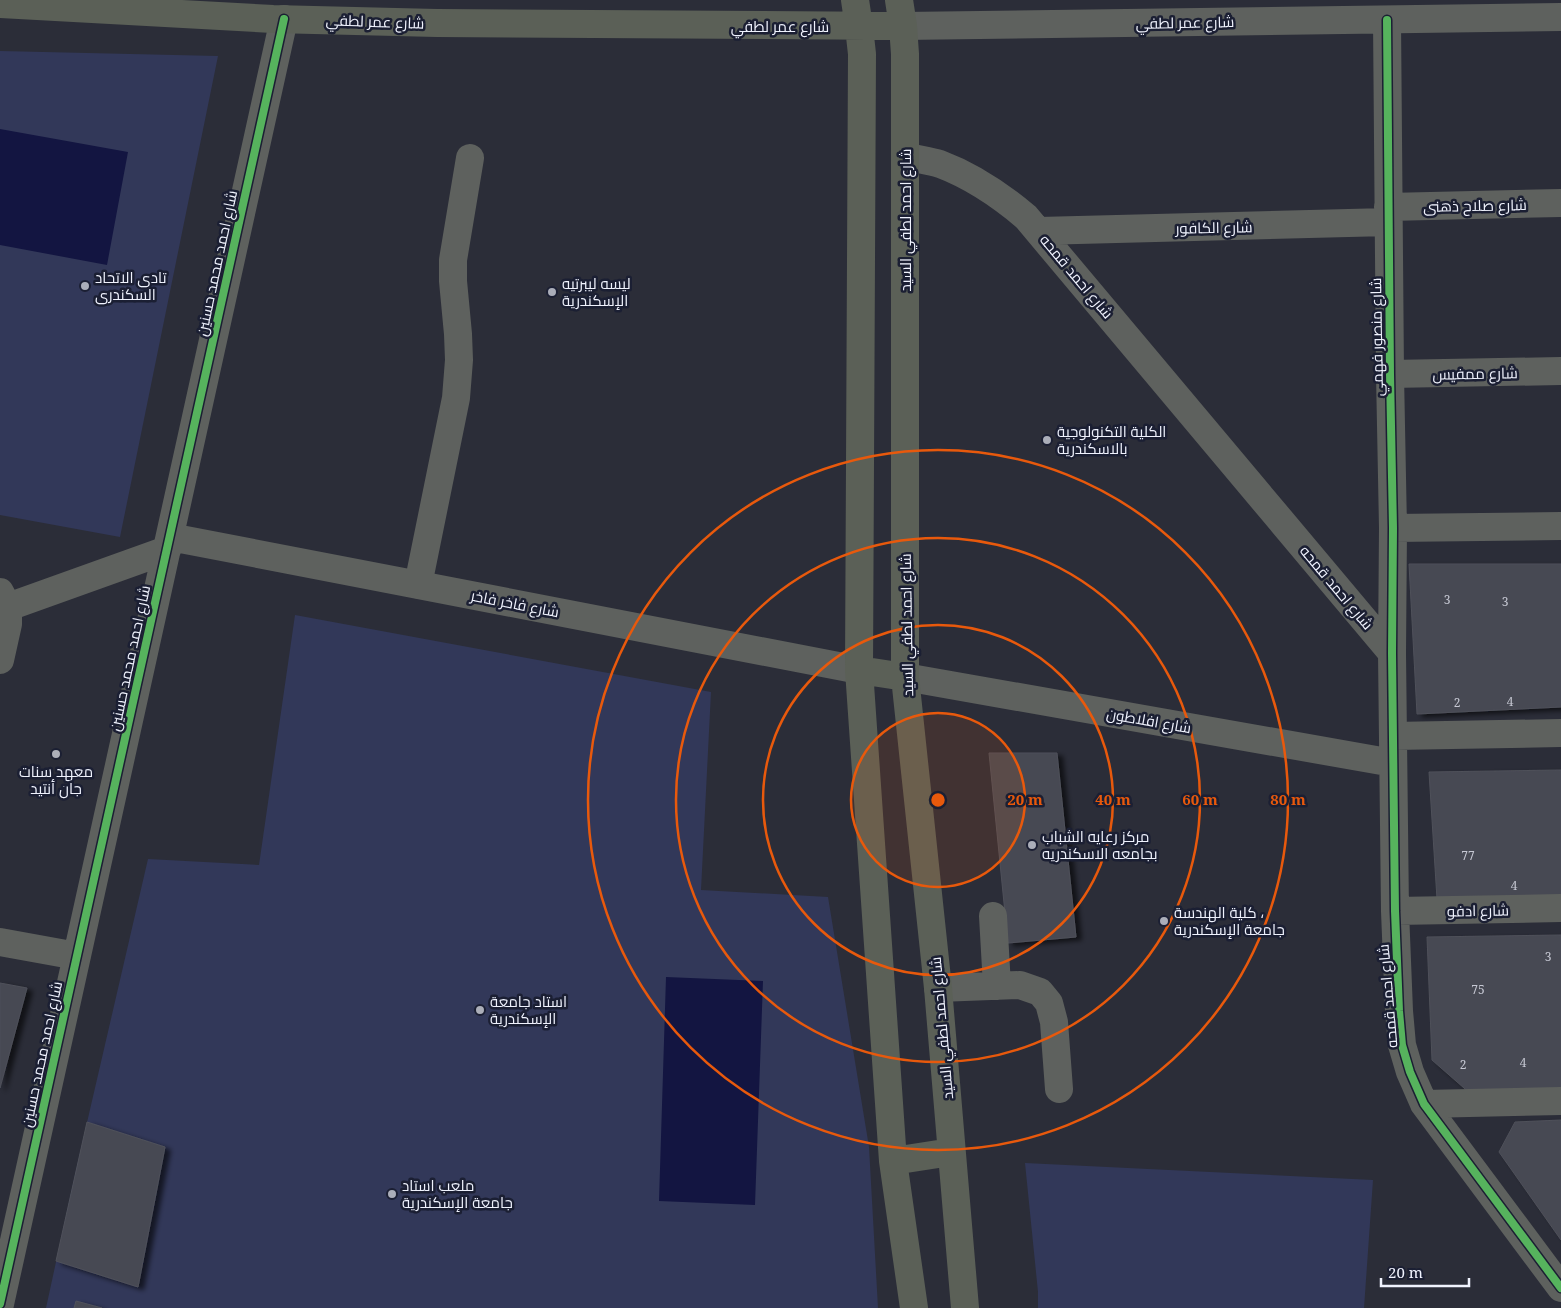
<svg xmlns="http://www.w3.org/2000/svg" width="1561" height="1308" font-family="'Noto Serif',Cairo,serif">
	<defs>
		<filter id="shadow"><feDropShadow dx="5.5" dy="3" stdDeviation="2.5" flood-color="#0009"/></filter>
	</defs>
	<rect width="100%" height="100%" fill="#2b2d38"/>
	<path fill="#323859" d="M 0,51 L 218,56 L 120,537 L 0,515 Z
		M 295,615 L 711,692 L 701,890 L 828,897 L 869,1147 L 878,1308 L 46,1308 L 76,1170 L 148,859 L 259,865 Z
		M 1025,1163 L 1373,1180 L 1364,1308 L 1038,1308 L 1038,1292 Z"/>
	<path fill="#131541" d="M 0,129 L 128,152 L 107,265 L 0,245 Z
		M 666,977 L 763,981 L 755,1205 L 659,1201 Z"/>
	<path fill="#474953" stroke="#4f515a" filter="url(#shadow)" d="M 1409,564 L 1561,564 L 1561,707 L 1417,714 Z
		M 989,753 L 1057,753 L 1076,937 L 1008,943 Z
		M 1561,770 L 1561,897 L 1437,899 L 1429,772 Z
		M 1561,935 L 1561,1090 L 1472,1095 L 1432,1060 L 1427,937 Z
		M 0,983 L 27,988 L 0,1088 Z
		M 1561,1120 L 1561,1240 L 1499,1152 L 1515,1122 Z
		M 87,1122 L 165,1147 L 138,1287 L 56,1261 Z
		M 76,1301 L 102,1308 L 74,1308 Z"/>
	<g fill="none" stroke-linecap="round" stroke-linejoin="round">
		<path stroke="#5e615e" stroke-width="28" d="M 1387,20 L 1390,374 L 1393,528 L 1392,653 L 1395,911 L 1399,1011 L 1402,1045 L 1410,1072 L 1424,1104 L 1561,1288
			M 903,26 L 1561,17
			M 905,156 C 917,159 929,161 940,164 C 972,176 1000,195 1026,217 L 1392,653
			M 1388,207 L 1561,203
			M 1039,231 L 1388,222
			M 1390,374 L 1561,371
			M 1393,528 L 1561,526
			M 170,537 L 859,670
			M 418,585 L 456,398 L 459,360 L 458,334 L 453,281 L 453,260 L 470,158
			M 0,592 L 8,607 L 8,624 L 0,660
			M 8,607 L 167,550
			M 905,677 L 1393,763
			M 1393,736 L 1561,733
			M 1395,911 L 1561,908
			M 993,916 L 997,986
			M 0,942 L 77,956
			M 938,988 L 1020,985 L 1040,992 L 1049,1003 L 1054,1022 L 1059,1089
			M 1424,1104 L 1561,1101
			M 0,1304 L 284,19"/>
		<path stroke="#5b6057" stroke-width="28" d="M 855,0 L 859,27 L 862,54 L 859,670 L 893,1161 L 914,1308
			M 899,0 L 903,26 L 905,54 L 905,677 L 938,988 L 965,1308
			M 0,4 L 273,19 L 437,23 L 903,26
			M 859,670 L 905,677
			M 893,1161 L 951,1152"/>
		<defs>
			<path id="cycleway" d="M 1387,20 L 1390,374 L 1393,528 L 1392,653 L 1395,911 L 1399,1011 L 1402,1045 L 1410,1072 L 1424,1104 L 1561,1288
				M 0,1304 L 284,19"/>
		</defs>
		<use href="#cycleway" stroke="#1b1f33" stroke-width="11"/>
		<use href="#cycleway" stroke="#56b35d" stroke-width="8"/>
	</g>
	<circle cx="938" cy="800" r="87" fill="#e8590c" fill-opacity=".12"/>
	<g fill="none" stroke="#e8590c" stroke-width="2.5">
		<circle cx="938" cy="800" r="87"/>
		<circle cx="938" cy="800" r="175"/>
		<circle cx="938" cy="800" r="262"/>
		<circle cx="938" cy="800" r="350"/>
	</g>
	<g fill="#abaeb9" stroke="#1b1f33" stroke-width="2">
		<circle cx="85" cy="286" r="5"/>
		<circle cx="552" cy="292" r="5"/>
		<circle cx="1047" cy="440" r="5"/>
		<circle cx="56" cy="754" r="5"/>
		<circle cx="1032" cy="845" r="5"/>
		<circle cx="1164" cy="921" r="5"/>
		<circle cx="480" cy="1010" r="5"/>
		<circle cx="392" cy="1194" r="5"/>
	</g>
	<g text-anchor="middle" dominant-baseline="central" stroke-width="5" stroke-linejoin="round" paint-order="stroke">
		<g font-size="12" fill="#c6c8d3">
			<text x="1447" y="599">3</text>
			<text x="1505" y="601">3</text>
			<text x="1510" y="701">4</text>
			<text x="1457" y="702">2</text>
			<text x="1468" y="855">77</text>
			<text x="1514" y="885">4</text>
			<text x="1548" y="956">3</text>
			<text x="1478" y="989">75</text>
			<text x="1523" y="1062">4</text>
			<text x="1463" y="1064">2</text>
		</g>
		<g font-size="15" fill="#f0f3fe" stroke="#1b1f33">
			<text transform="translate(375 21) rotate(2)">شارع عمر لطفي</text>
			<text transform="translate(1185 22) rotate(-1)">شارع عمر لطفي</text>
			<text x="780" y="26">شارع عمر لطفي</text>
			<text transform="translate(1475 205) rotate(-1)">شارع صلاح ذهنى</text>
			<text transform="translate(905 220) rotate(-90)">شارع احمد لطفي السيد</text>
			<text transform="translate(1214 227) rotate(-1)">شارع الكافور</text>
			<text transform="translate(216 263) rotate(-78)">شارع احمد محمد حسنين</text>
			<text transform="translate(1077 276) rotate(50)">شارع احمد قمحه</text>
			<text transform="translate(1376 337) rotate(-91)">شارع منصور فهمي</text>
			<text transform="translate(1475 373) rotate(-1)">شارع ممفيس</text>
			<text transform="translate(1337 587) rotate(50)">شارع احمد قمحه</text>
			<text transform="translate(515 603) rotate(11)">شارع فاخر فاخر</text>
			<text transform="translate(906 625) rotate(-91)">شارع احمد لطفي السيد</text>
			<text transform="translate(129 658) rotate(-78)">شارع احمد محمد حسنين</text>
			<text transform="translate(1149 720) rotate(10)">شارع افلاطون</text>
			<text transform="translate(1478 910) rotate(-1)">شارع ادفو</text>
			<text transform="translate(1387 996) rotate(-95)">شارع احمد قمحه</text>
			<text transform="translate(941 1028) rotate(-95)">شارع احمد لطفي السيد</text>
			<text transform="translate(41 1054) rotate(-78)">شارع احمد محمد حسنين</text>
		</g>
		<g font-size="15" fill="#f0f3fe" stroke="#1b1f33" text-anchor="start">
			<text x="95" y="277">تادى الاتحاد<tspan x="95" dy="17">السكندرى</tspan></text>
			<text x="562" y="283">ليسه ليبرتيه<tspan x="562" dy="17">الإسكندرية</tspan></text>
			<text x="1057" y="431">الكلية التكنولوجية<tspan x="1057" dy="17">بالاسكندرية</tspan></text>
			<text x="56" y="771" text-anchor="middle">معهد سنات<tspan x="56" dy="17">جان أنتيد</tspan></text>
			<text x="1042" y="836">مركز رعايه الشباب<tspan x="1042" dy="17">بجامعه الاسكندريه</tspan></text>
			<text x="1174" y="912">كلية الهندسة ،<tspan x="1174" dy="17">جامعة الإسكندرية</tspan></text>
			<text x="490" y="1001">استاد جامعة<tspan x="490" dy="17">الإسكندرية</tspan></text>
			<text x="402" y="1185">ملعب استاد<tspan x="402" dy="17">جامعة الإسكندرية</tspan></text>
		</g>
	</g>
	<circle cx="938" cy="800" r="8" fill="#e8590c" stroke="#1b1f33" stroke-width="2.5"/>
	<g font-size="15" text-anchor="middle" font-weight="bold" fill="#e8590c" stroke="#1b1f33" stroke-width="5" stroke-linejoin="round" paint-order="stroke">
		<text x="1025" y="805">20 m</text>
		<text x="1113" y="805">40 m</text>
		<text x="1200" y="805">60 m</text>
		<text x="1288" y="805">80 m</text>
	</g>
	<path d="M1381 1278v8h88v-8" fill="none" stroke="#f0f3fe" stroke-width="2.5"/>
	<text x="1388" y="1278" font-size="15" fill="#f0f3fe" stroke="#1b1f33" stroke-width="4" paint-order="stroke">20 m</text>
</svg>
